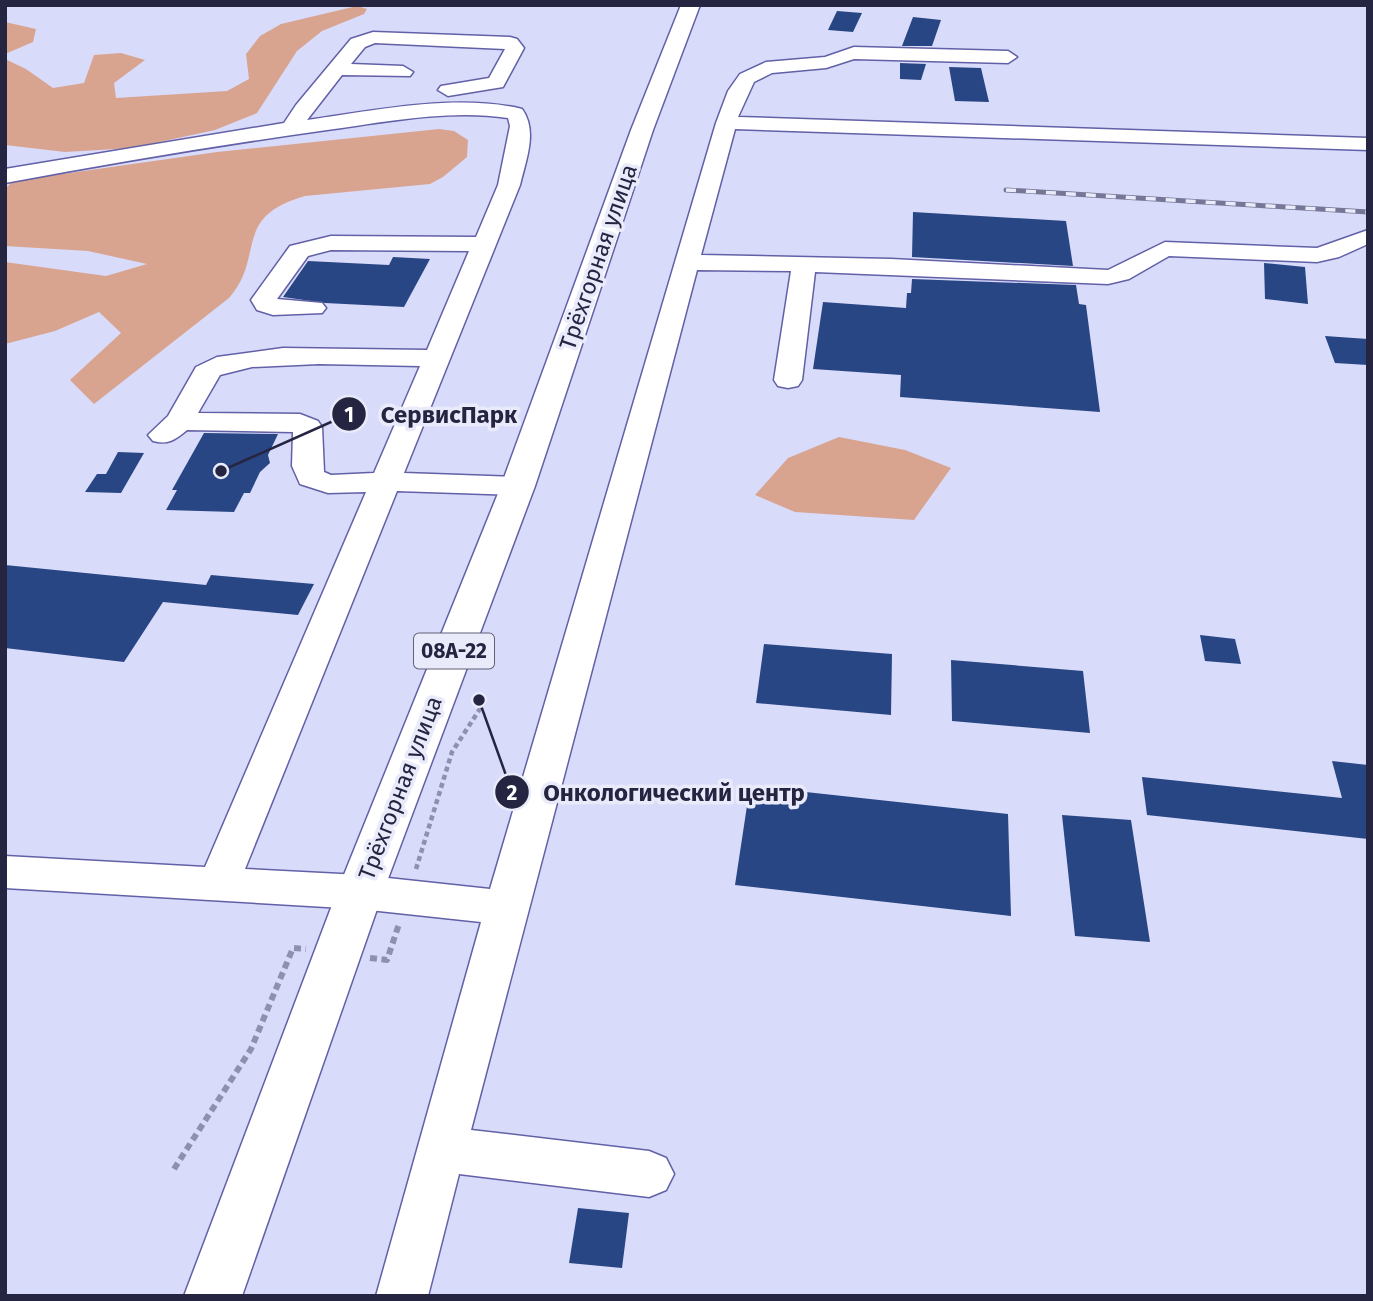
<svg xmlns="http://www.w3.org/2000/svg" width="1373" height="1301" font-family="'Fira Sans',sans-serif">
	<rect width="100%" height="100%" fill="#d9dbfb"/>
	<path fill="#d8a490" d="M 357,6 L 367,9 L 364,14 L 322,31 L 297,51 L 257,113 L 215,130 L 132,148 L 65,152 L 5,145 L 5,59 L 26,69 L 53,88 L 84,83 L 94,55 L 121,53 L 145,60 L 114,83 L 116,98 L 227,91 L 249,79 L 246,54 L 260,36 L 281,24 Z
		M 5,22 L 36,29 L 33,42 L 5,54 Z
		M 439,129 L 454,131 L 468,140 L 467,157 L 443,177 L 430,184 L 305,196 C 231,217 266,256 229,298 L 94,404 L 70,380 L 121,333 L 99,312 L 55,331 L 5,344 L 5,262 L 106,276 L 147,264 L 88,251 L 5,246 L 5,189 L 13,181 L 217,152 Z
		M 839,437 L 905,450 L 951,468 L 914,520 L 795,512 L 755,495 L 788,458 Z"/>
	<path fill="#284683" d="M 837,11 L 862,13 L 853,32 L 828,30 Z
		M 913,17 L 941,20 L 932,46 L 902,46 Z
		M 900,63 L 926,64 L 921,80 L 900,79 Z
		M 949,67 L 981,68 L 989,102 L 955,101 Z
		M 913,212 L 1066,221 L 1073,266 L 912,257 Z
		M 393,257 L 430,259 L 404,307 L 325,303 L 283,297 L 308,261 L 389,265 Z
		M 1264,263 L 1305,267 L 1308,304 L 1265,299 Z
		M 912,279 L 1076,285 L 1079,304 L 1086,305 L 1100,412 L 900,397 L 901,375 L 813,369 L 823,302 L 906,308 L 907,293 L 911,293 Z
		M 1325,336 L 1368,339 L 1368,365 L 1335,363 Z
		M 204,433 L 278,434 L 268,455 L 270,463 L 260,472 L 250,493 L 244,493 L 234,512 L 166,510 L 177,490 L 172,490 Z
		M 118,452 L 144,453 L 121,493 L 85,492 L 97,474 L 106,474 Z
		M 5,565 L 206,585 L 211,575 L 314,584 L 298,615 L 163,602 L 124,662 L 5,648 Z
		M 1200,635 L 1235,639 L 1241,664 L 1205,661 Z
		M 764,644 L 892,654 L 891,715 L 756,703 Z
		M 951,660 L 1083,671 L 1090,733 L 952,721 Z
		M 1332,761 L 1368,765 L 1368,839 L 1147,815 L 1142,777 L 1342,798 Z
		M 750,786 L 1008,814 L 1011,916 L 735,885 Z
		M 1062,815 L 1131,820 L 1150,942 L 1075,936 Z
		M 578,1208 L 629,1213 L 622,1268 L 569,1263 Z"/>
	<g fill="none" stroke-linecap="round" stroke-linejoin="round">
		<defs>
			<path id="minor" d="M 373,32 L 510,37 L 517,39 L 524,48 L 503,87 L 448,96 L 438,90 L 441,86 L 489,78 L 505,49 L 375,43 L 365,47 L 351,64 L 403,66 L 413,72 L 410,76 L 342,75 L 307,120 C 372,111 457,93 522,109 C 538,131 526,160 520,185 L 404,473 L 518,477 L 529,480 L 533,486 L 529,492 L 518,495 L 397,491 L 245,869 L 360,875 L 490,889 L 716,123 L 728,91 L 740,74 L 766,62 L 825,57 L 854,47 L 1008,51 L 1017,57 L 1008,63 L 854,59 L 826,68 L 772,73 L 754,82 L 738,117 L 1368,138 L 1368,150 L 735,129 L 701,255 L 891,259 L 1108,270 L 1165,242 L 1317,248 L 1368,230 L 1368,244 L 1339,257 L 1317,262 L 1169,256 L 1129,279 L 1108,284 L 815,272 L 802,380 L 798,386 L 788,388 L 778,386 L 774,380 L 791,271 L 697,270 L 471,1130 L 649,1151 L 666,1158 L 674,1174 L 666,1190 L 649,1197 L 459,1174 L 428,1296 L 376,1296 L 481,922 L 360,909 L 5,888 L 5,856 L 205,867 L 366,492 L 328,493 L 300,484 L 292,466 L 293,432 L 187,430 C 175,440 168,445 153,441 L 148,435 L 168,416 L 196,367 L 217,357 L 283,348 L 427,350 L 469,251 L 331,250 L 308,256 L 277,299 L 322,303 L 326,308 L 322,313 L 273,315 L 257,310 L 251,300 L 290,246 L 331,236 L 476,237 L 498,185 L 510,126 L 508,118 C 450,109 385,122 327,130 C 220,145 112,163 5,183 L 5,169 L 284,123 L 296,105 L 351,39 ZM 319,364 L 420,366 L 374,473 L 331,475 L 324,472 L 322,427 L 318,421 L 300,414 L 198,413 L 220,375 L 252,367 Z"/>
			<path id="highway" d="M 681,5 L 700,5 L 653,130 L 535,486 L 383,892 L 242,1296 L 184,1296 L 337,892 L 501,486 L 631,130 Z"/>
		</defs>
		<use href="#minor" stroke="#6260a6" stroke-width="3"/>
		<use href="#highway" stroke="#6260a6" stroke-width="3"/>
		<path stroke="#8e90ae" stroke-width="4.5" stroke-dasharray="5 3.5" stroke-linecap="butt" d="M 416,869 L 452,752 L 487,698"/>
		<path stroke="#8e90ae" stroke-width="6" stroke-dasharray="7 4.5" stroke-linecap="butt" d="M 370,958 L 387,960 L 399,924
			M 174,1169 L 251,1049 L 293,948 L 306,949"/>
		<use href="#minor" fill="#fff" fill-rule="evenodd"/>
		<use href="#highway" fill="#fff" fill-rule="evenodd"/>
		<defs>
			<path id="rail" d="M 1006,190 L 1368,212"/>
		</defs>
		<use href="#rail" stroke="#767796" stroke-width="5"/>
		<use href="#rail" stroke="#e9eafa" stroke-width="3.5" stroke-dasharray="10" stroke-linecap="butt"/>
	</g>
	<g text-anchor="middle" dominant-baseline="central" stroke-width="7" stroke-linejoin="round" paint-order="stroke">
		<rect fill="#e9eafa" stroke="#606079" stroke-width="2" x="414" y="633.5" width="80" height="35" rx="5"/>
		<g font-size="21" font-weight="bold" fill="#252542">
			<text x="454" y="651">08А-22</text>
		</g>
		<g font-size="23" fill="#252542" stroke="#e9eafa">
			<text transform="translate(598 257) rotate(-71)">Трёхгорная улица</text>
			<text transform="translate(400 788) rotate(-69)">Трёхгорная улица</text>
		</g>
	</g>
	<path fill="none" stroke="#252542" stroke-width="2.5" d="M221 471L349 414M479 700L512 792"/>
	<g fill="#252542" stroke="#e9eafa" stroke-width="2.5">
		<circle cx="221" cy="471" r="7"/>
		<circle cx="479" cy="700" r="7"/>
		<circle cx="349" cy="414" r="18"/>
		<circle cx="512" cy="792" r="18"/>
	</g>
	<g font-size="21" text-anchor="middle" font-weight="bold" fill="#fff">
		<text x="349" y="422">1</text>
		<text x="512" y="800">2</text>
	</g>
	<g font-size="24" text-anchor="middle" font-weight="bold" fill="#252542" stroke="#e9eafa" stroke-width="7" stroke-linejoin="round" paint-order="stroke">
		<text x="449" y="423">СервисПарк</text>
		<text x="674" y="801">Онкологический центр</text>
	</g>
	<rect width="1373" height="1301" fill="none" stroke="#252542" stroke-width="14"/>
</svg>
